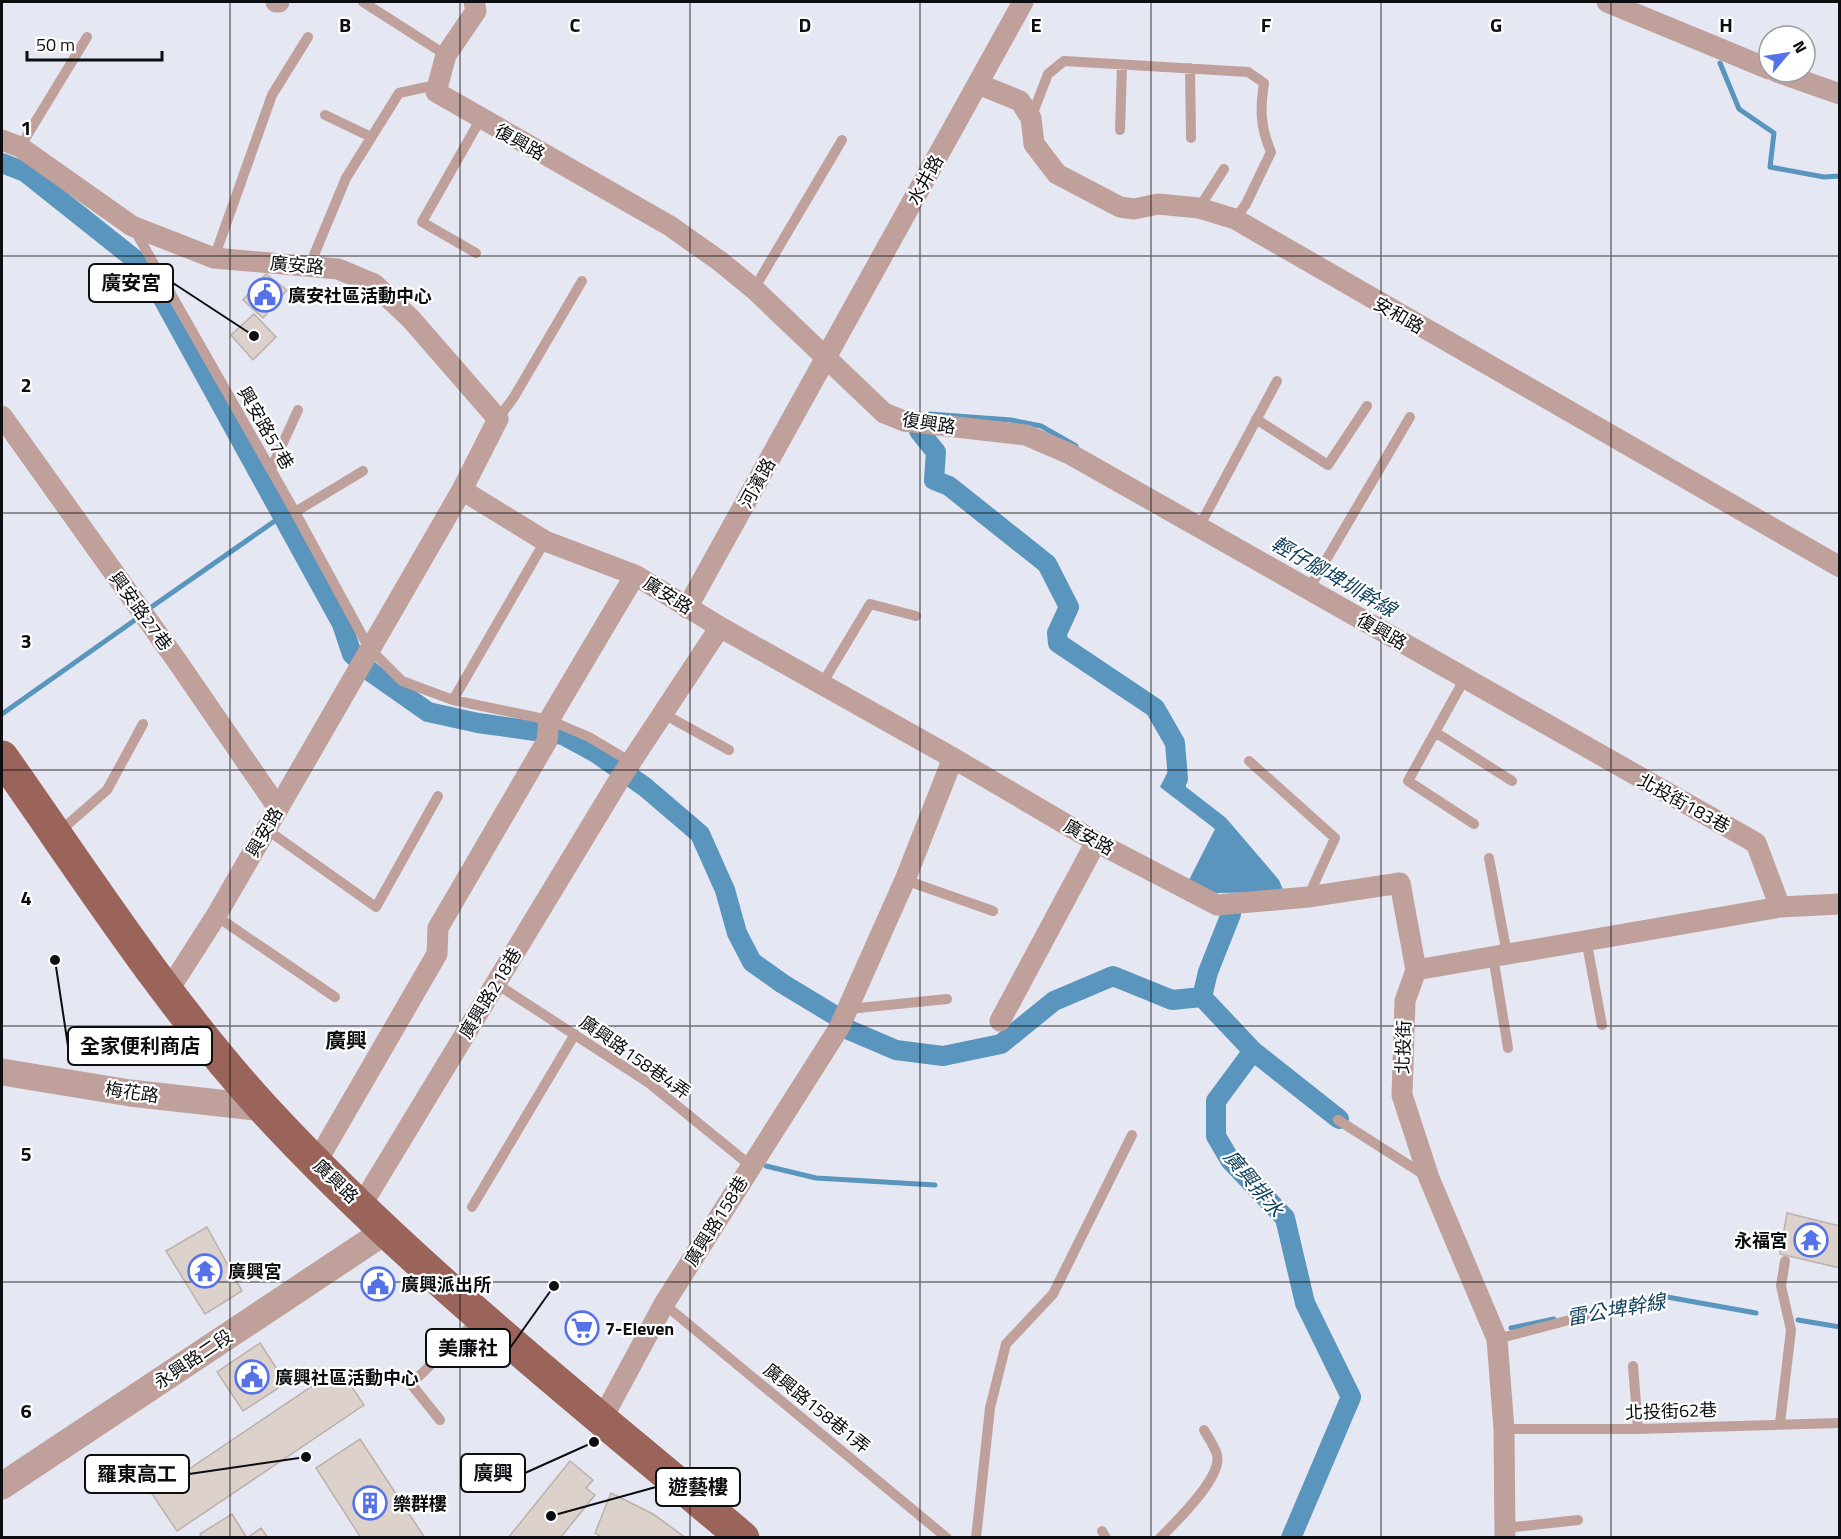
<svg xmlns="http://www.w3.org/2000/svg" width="1841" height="1539" font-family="'Titillium Web','Noto Sans TC',sans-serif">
	<rect width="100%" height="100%" fill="#e5e7f2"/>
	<path fill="#5995bd" d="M 1182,744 L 1186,787 L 1226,818 L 1279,880 L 1284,892 L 1214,893 L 1189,880 L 1215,829 L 1160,787 Z"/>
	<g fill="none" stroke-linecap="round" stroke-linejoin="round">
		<path stroke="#5995bd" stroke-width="5" d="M 1720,63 L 1739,109 L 1774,133 L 1770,167 L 1824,177 L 1840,176
			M 930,414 L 1011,420 L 1041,426 L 1076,446
			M 150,608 L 282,516
			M 2,714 L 135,620
			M 766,1166 L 816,1178 L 935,1185
			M 1595,1310 L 1667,1297 L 1756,1313
			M 1798,1320 L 1840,1327
			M 1511,1328 L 1554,1319"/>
		<path stroke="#5995bd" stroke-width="20" d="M 2,163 L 25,172 L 142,265 L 162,297 L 342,624 L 352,654 L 371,672 L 428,712 L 478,723 L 563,735 L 596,753 L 645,787 L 700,834 L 725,890 L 737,933 L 752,962 L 783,984 L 836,1016 L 849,1030 L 896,1050 L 943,1056 L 1001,1044 L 1054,1001 L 1113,976 L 1172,1000 L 1202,997
			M 919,431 L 936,452 L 934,480 L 949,486 L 1047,564 L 1069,607 L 1057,633 L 1058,643 L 1155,708 L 1175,743 L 1178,779
			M 1202,997 L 1253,1051 L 1216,1101 L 1216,1136 L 1230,1160 L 1285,1218 L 1305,1303 L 1351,1397 L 1291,1538
			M 1202,997 L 1208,972 L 1231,914
			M 1253,1051 L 1339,1119"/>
	</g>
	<path fill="#dcd1cb" stroke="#bcb1aa" stroke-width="1.5" d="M 266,274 L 287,290 L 263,318 L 243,300 Z
		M 254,314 L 276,337 L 253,360 L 231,335 Z
		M 1787,1213 L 1840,1226 L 1840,1268 L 1780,1254 Z
		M 207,1227 L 242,1291 L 205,1314 L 166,1251 Z
		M 260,1343 L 286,1383 L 243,1411 L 217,1372 Z
		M 339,1368 L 364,1405 L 177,1531 L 152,1494 Z
		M 360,1439 L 425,1538 L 361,1538 L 316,1468 Z
		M 570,1461 L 593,1480 L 586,1488 L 595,1495 L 560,1538 L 508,1538 Z
		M 611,1493 L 653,1514 L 686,1538 L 603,1538 L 595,1533 Z
		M 232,1514 L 247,1538 L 202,1538 L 200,1534 Z
		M 261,1528 L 268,1538 L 247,1538 Z"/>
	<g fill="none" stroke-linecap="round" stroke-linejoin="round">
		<path stroke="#c0a09b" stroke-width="10" d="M 363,2 L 446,55
			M 1190,68 L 1191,138
			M 325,115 L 371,137
			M 1031,118 L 1048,74 L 1064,61 L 1248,72 L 1264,83 C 1260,109 1260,127 1271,152 L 1246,204 L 1235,219
			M 1120,130 L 1122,65
			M 20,147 L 87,37
			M 1199,208 L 1224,169
			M 134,229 L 295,512 L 369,648 L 402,681 L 453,700 L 549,720 L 589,737 L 631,762
			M 476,253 L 422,222 L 480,120
			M 214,258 L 272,95 L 308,37
			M 309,267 L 346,178 L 399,93 L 436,85
			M 754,289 L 842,140
			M 498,419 L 514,397 L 582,281
			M 1256,419 L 1328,465 L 1367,406
			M 271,469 L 298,410
			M 295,512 L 363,471
			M 1199,527 L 1277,381
			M 1309,589 L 1410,417
			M 1465,678 L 1408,781 L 1474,824
			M 822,684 L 870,604 L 916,616
			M 453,700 L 545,541
			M 662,713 L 729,750
			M 1435,732 L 1512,781
			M 1249,761 L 1335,838 L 1308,897
			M 266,829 L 376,907 L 438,796
			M 59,832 L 107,790 L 143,724
			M 1489,858 L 1507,954
			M 905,880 L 993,911
			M 216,916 L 335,997
			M 1586,939 L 1602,1025
			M 1493,956 L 1508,1048
			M 495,983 L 649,1083 L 751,1166
			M 849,1009 L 947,999
			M 1338,1120 L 1426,1176
			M 472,1207 L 575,1034
			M 664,1304 L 947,1538
			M 1497,1339 L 1596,1313
			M 1633,1366 L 1638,1429
			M 440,1420 L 411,1384 L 479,1318
			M 1780,1423 L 1791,1330 L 1781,1286 L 1785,1261
			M 1504,1429 L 1638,1429 L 1840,1423
			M 1505,1528 L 1578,1520
			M 1102,1531 L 1106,1538
			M 976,1538 L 990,1408 L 1006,1344 L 1053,1294 L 1132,1135
			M 1160,1538 C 1175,1523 1223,1477 1217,1455 C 1215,1447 1208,1437 1204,1430"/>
		<path stroke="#c0a09b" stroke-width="21" d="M 276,2 L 279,2
			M 474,2 L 476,11 L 446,55 L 436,92 L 670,226 L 721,262 L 754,289 L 884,413 L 904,421 L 1026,435 L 1070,454 L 1756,843 L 1780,907
			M 1607,2 L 1769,69
			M 1777,72 L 1840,94
			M 978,84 L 1020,101 L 1031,118 L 1034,144 L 1057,174 L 1120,207 L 1134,209 L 1158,204 L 1199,208 L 1235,219 L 1840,567
			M 2,140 L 20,147 L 132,226 L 214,258 L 338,269 L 374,284 L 411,319 L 498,419 L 462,490 L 216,916 L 168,991
			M 2,416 L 177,661 L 278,808
			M 462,490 L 545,541 L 635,575 L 720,627 L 953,758 L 1096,842 L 1217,905 L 1308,897 L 1400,883 L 1416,970
			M 687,608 L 1023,2
			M 1000,1021 L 1096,842
			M 316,1163 L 437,954 L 438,928 L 547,741 L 549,720 L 635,575
			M 361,1206 L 619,780 L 720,627
			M 602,1419 L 664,1304 L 839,1028 L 905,880 L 953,758
			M 1505,1538 L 1504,1429 L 1497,1339 L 1429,1178 L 1402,1095 L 1405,1001 L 1416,970 L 1780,907 L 1840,904"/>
		<path stroke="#c0a09b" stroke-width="27" d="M 2,1072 L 130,1093 L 263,1108
			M 2,1486 L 384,1232"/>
		<path stroke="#9b645b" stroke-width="33" d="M 2,757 C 86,876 166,1002 265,1110 C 410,1267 580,1400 743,1538"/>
	</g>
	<path fill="none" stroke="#0d0e11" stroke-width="1.5" stroke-opacity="0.55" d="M 230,2 L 230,1538M 460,2 L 460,1538M 690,2 L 690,1538M 920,2 L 920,1538M 1151,2 L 1151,1538M 1381,2 L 1381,1538M 1611,2 L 1611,1538M 2,256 L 1840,256M 2,513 L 1840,513M 2,770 L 1840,770M 2,1026 L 1840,1026M 2,1282 L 1840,1282"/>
	<defs>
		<symbol id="civic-ring" viewBox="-11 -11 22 22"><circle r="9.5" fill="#fff" stroke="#5672e8" stroke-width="1.5"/><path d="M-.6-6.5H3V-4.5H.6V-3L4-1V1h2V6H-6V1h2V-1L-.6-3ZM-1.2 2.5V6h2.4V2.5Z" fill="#5672e8"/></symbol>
		<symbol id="temple-ring" viewBox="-11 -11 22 22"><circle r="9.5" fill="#fff" stroke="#5672e8" stroke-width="1.5"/><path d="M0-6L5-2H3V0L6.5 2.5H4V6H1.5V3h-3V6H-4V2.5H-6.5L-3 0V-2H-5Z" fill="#5672e8"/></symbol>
		<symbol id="supermarket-ring" viewBox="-11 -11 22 22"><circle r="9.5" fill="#fff" stroke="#5672e8" stroke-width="1.5"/><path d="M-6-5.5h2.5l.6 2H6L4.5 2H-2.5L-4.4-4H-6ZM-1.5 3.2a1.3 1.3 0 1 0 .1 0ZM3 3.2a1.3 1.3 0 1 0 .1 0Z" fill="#5672e8"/></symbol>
		<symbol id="building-ring" viewBox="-11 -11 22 22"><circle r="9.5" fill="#fff" stroke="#5672e8" stroke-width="1.5"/><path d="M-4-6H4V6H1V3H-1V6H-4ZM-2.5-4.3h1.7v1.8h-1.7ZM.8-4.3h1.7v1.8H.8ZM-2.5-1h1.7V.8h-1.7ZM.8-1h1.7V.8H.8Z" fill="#5672e8"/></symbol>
	</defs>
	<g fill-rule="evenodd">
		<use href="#civic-ring" x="246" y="276" width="38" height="38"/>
		<use href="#temple-ring" x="1792" y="1221" width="38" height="38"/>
		<use href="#temple-ring" x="186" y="1252" width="38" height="38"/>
		<use href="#civic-ring" x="359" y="1265" width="38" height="38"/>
		<use href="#supermarket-ring" x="563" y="1309" width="38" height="38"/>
		<use href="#civic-ring" x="233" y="1358" width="38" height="38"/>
		<use href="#building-ring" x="351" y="1484" width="38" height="38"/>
	</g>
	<g text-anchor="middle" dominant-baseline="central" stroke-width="4.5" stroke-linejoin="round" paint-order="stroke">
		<g font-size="18" fill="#0d0e11" stroke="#fff">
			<text transform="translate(520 142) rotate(29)">復興路</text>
			<text transform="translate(925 180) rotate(-61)">水井路</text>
			<text transform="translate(297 265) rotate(5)">廣安路</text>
			<text transform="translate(1399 315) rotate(30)">安和路</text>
			<text transform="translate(929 423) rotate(9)">復興路</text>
			<text transform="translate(266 428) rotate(60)">興安路57巷</text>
			<text transform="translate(757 483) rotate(-61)">河濱路</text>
			<text transform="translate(668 595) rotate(32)">廣安路</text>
			<text transform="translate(141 611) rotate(54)">興安路27巷</text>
			<text transform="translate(1382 631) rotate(30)">復興路</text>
			<text transform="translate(1684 803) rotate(29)">北投街183巷</text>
			<text transform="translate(264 832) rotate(-60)">興安路</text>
			<text transform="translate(1089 837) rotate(29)">廣安路</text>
			<text transform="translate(490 993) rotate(-59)">廣興路218巷</text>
			<text transform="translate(1403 1047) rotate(-88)">北投街</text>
			<text transform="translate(635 1057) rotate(35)">廣興路158巷4弄</text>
			<text transform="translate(132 1092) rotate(8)">梅花路</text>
			<text transform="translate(336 1181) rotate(44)">廣興路</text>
			<text transform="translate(716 1221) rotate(-58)">廣興路158巷</text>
			<text transform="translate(193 1359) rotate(-34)">永興路二段</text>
			<text transform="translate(817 1408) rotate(39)">廣興路158巷1弄</text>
			<text transform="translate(1671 1411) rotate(-2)">北投街62巷</text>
		</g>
		<g font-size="18" font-weight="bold" fill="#0d0e11" stroke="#fff" text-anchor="start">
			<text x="288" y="295">廣安社區活動中心</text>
			<text x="1788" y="1240" text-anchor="end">永福宮</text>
			<text x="228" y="1271">廣興宮</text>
			<text x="401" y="1284">廣興派出所</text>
			<text x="605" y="1328">7-Eleven</text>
			<text x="275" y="1377">廣興社區活動中心</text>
			<text x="393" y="1503">樂群樓</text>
		</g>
		<g font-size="20" font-style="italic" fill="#11415d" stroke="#fff">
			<text transform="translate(1334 576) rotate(30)">輕仔腳埤圳幹線</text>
			<text transform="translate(1254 1183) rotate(50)">廣興排水</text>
			<text transform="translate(1616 1309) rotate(-10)">雷公埤幹線</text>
		</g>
		<g font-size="21" font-weight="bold" fill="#0d0e11" stroke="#fff">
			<text x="346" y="1040">廣興</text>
		</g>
	</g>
	<g font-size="20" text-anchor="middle" font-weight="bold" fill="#0d0e11" stroke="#fff" stroke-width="4.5" stroke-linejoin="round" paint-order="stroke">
		<text x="345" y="32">B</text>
		<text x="575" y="32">C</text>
		<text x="805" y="32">D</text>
		<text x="1036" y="32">E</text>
		<text x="1266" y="32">F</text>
		<text x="1496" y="32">G</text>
		<text x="1726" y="32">H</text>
		<text x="26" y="135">1</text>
		<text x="26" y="392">2</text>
		<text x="26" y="648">3</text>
		<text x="26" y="905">4</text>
		<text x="26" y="1161">5</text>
		<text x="26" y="1418">6</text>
	</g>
	<path fill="none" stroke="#0d0e11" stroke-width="2" d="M254 336L173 283M55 960L68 1046M554 1286L510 1348M594 1442L525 1473M306 1457L189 1474M551 1516L656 1487"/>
	<g fill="#0d0e11" stroke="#fff" stroke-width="2">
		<circle cx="254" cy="336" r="6"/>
		<circle cx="55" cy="960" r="6"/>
		<circle cx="554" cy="1286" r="6"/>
		<circle cx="594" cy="1442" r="6"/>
		<circle cx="306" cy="1457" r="6"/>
		<circle cx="551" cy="1516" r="6"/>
	</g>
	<g fill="#fff" stroke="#0d0e11" stroke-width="2">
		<rect x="89" y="264" width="84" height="38" rx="6"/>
		<rect x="68" y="1027" width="144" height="38" rx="6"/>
		<rect x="426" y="1329" width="84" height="38" rx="6"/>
		<rect x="461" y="1454" width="64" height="38" rx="6"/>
		<rect x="85" y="1455" width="104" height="38" rx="6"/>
		<rect x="656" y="1468" width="84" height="38" rx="6"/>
	</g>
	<g font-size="20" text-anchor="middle" font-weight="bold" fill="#0d0e11">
		<text x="131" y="290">廣安宮</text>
		<text x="140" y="1053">全家便利商店</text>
		<text x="468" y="1355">美廉社</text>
		<text x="493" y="1480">廣興</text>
		<text x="137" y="1481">羅東高工</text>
		<text x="698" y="1494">遊藝樓</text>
	</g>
	<rect width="1841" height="1539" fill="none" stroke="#0d0e11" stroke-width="6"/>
	<g transform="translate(1787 54) rotate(61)"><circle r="28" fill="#ffffff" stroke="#9e9fa0" stroke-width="1.5"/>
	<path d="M0-4.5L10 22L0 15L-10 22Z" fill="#5672e8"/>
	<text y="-9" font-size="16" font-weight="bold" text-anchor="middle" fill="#0d0e11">N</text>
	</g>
	<path d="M27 51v9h135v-9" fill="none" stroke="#0d0e11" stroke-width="3"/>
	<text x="36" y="51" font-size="18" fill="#0d0e11" stroke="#ffffff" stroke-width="4.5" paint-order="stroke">50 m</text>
</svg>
